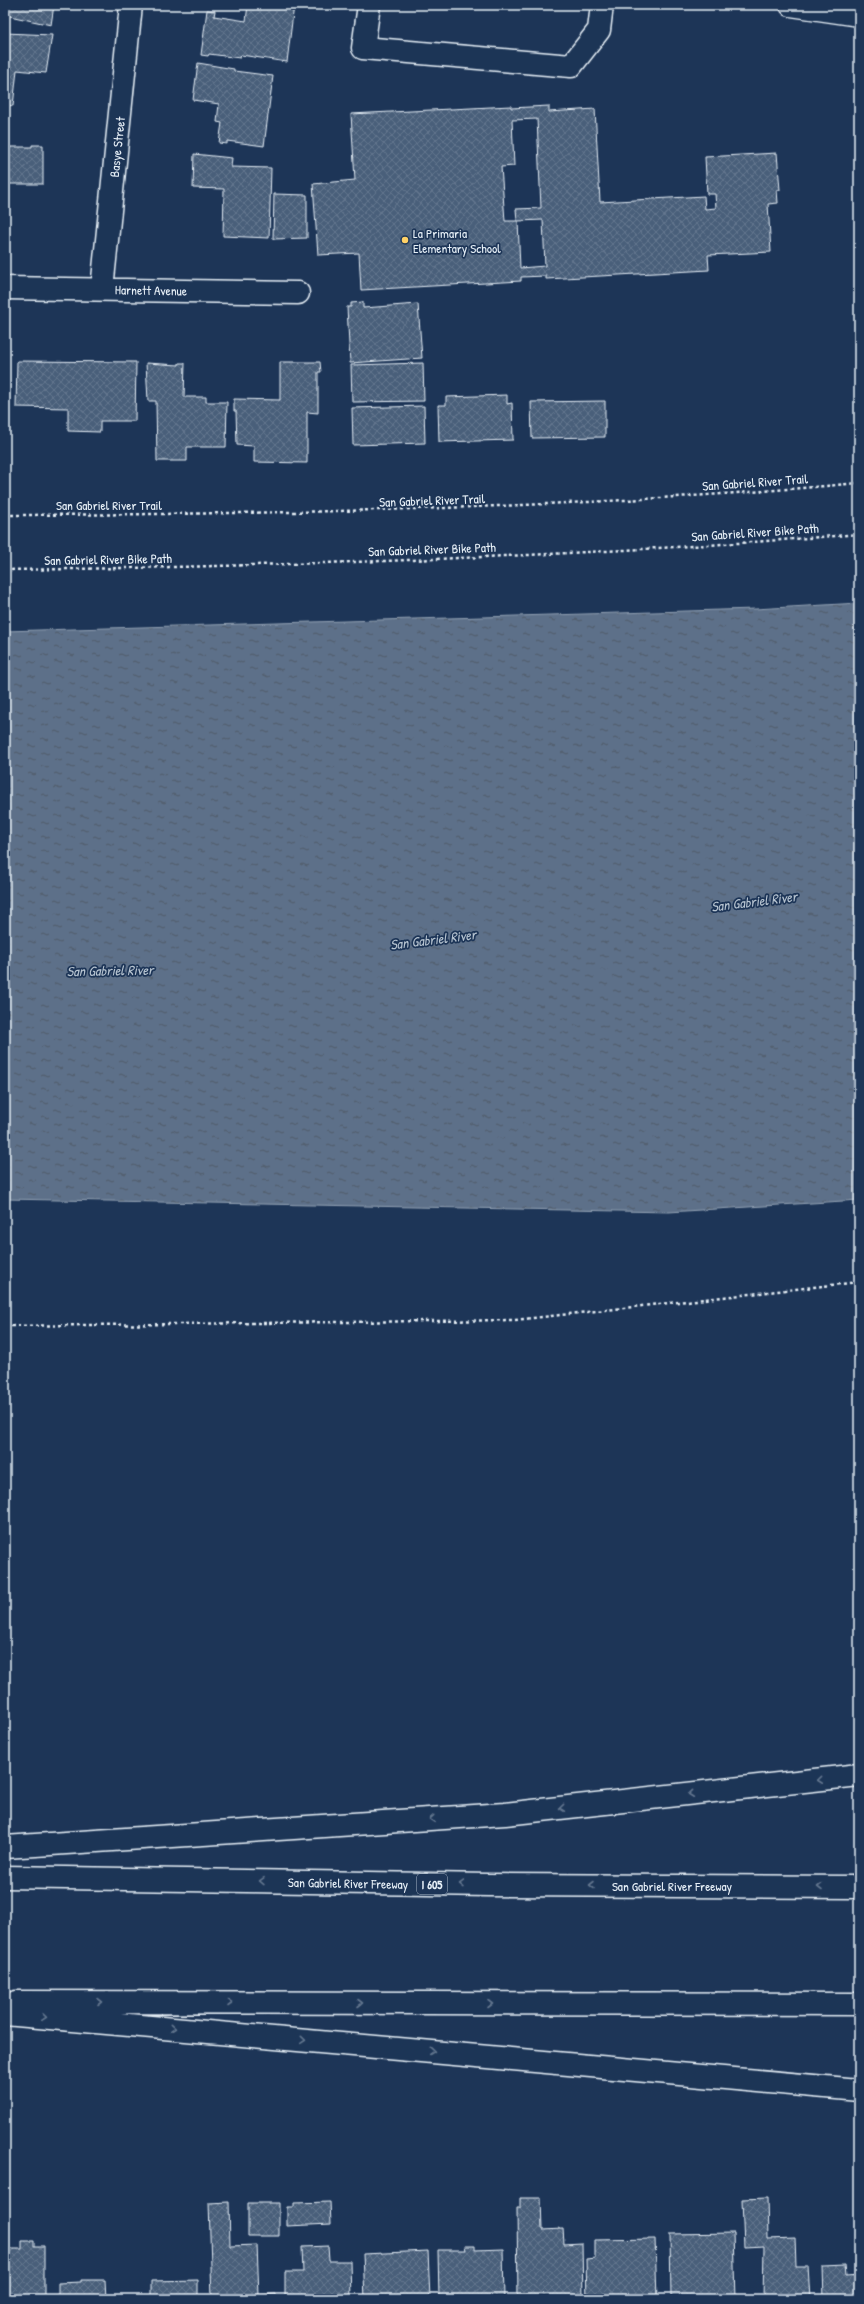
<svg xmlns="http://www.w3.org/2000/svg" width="864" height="2304" font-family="'Patrick Hand',sans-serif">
	<defs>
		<pattern id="water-ripples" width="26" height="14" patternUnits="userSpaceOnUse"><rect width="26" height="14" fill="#5d7089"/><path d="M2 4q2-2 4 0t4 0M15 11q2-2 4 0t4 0" fill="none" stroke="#505a66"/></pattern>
		<pattern id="building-cross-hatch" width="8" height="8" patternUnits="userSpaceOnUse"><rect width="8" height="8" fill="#495e7a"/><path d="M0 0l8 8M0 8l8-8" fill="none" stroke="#63768e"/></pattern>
	</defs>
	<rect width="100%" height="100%" fill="#1d3557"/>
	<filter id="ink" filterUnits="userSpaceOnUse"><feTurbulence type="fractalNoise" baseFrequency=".025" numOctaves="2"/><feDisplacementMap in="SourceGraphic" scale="8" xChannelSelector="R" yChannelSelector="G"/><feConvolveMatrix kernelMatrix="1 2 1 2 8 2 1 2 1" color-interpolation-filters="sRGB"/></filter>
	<g filter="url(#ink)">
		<path fill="url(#water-ripples)" stroke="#95a4b5" d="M 859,603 L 859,1200 L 669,1212 L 5,1199 L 5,631 L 755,609 Z"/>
		<path fill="url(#building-cross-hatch)" stroke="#e8f1f8" fill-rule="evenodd" d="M 5,5 L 54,5 L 51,25 L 5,15 Z
			M 248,5 L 294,5 L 287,62 L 241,55 L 240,58 L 209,54 L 208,56 L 201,55 L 207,10 L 215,11 L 214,16 L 246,21 Z
			M 5,33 L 52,35 L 46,73 L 17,70 L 13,106 L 5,105 Z
			M 198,63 L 234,69 L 234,71 L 273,76 L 264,146 L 227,141 L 227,144 L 219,143 L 222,123 L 217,122 L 219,104 L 193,100 Z
			M 511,106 L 511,108 L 549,106 L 549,112 L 595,109 L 600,202 L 704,196 L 705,209 L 716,208 L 715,194 L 707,194 L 705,157 L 777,153 L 780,190 L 777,190 L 778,203 L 768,204 L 771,252 L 708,255 L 709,270 L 546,279 L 546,276 L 521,277 L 521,281 L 361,290 L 359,253 L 318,255 L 313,184 L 355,180 L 351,114 ZM 537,119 L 541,208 L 516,209 L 517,221 L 505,221 L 501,167 L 514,166 L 512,120 ZM 543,220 L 545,266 L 520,268 L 518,221 Z
			M 32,145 L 43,145 L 43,184 L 5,184 L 5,147 L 32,147 Z
			M 194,154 L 232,158 L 231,167 L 271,168 L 269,238 L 223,236 L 224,189 L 193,188 Z
			M 274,194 L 307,195 L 307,238 L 273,239 Z
			M 363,302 L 363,308 L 418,304 L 422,358 L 350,363 L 347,307 L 351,307 L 351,303 Z
			M 17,361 L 136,362 L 135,421 L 100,421 L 100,432 L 68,431 L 68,408 L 16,407 Z
			M 280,362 L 320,362 L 321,372 L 318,372 L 318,413 L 307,412 L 307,463 L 254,462 L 254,446 L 237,445 L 236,411 L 234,411 L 234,399 L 280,400 Z
			M 146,363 L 179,365 L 179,363 L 185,363 L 184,397 L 206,397 L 206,402 L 227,402 L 226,447 L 187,447 L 187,461 L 157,461 L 156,401 L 148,401 Z
			M 423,363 L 424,401 L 352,402 L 351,365 Z
			M 507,395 L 507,404 L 512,403 L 513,440 L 439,442 L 438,405 L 446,405 L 446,397 Z
			M 605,401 L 605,437 L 532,438 L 531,402 Z
			M 424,406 L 425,443 L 353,445 L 352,408 Z
			M 520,2198 L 541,2198 L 542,2230 L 563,2229 L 564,2244 L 582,2243 L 583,2299 L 518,2299 L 517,2208 L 520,2208 Z
			M 767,2198 L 768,2239 L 795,2238 L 796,2267 L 809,2267 L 811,2299 L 763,2299 L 764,2246 L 744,2247 L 742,2199 Z
			M 229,2202 L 230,2246 L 257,2245 L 259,2295 L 276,2294 L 276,2299 L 212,2299 L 209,2203 Z
			M 330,2202 L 331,2224 L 287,2226 L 287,2207 L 294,2207 L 294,2203 Z
			M 248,2203 L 279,2203 L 279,2236 L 248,2236 Z
			M 734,2233 L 736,2299 L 671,2299 L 670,2234 Z
			M 655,2239 L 657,2299 L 587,2299 L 586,2259 L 595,2258 L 595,2240 Z
			M 22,2241 L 34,2241 L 34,2246 L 44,2246 L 44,2299 L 5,2299 L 5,2249 L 22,2249 Z
			M 328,2246 L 329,2261 L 350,2261 L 351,2299 L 285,2299 L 285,2272 L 303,2272 L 302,2247 Z
			M 465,2246 L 475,2246 L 475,2250 L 503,2249 L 504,2299 L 439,2299 L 438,2250 L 466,2250 Z
			M 428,2251 L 430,2299 L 365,2299 L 363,2254 Z
			M 845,2266 L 846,2276 L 859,2275 L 859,2299 L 824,2299 L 823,2267 Z
			M 81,2280 L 105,2280 L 106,2299 L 58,2299 L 58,2283 L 81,2282 Z
			M 198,2280 L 198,2299 L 151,2299 L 151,2281 Z"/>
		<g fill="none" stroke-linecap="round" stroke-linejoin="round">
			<defs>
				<path id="minor" d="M 369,5 L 363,48 L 571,66 L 599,30 L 602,5
					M 791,5 L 859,15
					M 5,288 L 298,293
					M 102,289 L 131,5"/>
				<path id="highway" d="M 5,1847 L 505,1814 L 859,1775
					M 5,1877 L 488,1885 L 859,1887
					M 16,2002 L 859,2004
					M 5,2014 L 859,2090"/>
			</defs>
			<use href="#minor" stroke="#e8f1f8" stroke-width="25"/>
			<use href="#highway" stroke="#e8f1f8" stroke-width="25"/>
			<path stroke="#e8f1f8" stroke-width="2.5" stroke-dasharray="3 3" stroke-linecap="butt" d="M 5,515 C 290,514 575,509 859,483
				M 5,570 C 290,566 575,557 859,534
				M 5,1326 L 515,1320 L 859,1282"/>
			<use href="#minor" stroke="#1d3557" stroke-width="22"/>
			<use href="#highway" stroke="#1d3557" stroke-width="22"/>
		</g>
		<defs><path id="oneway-chevron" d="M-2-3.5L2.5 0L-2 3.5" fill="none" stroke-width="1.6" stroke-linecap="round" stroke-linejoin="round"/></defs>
		<g stroke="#64778f">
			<use href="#oneway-chevron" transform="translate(820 1780) rotate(174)"/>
			<use href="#oneway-chevron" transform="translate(691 1794) rotate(174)"/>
			<use href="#oneway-chevron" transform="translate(562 1808) rotate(174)"/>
			<use href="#oneway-chevron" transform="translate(432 1819) rotate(176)"/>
			<use href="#oneway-chevron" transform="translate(262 1881) rotate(-179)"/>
			<use href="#oneway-chevron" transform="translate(462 1884) rotate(-179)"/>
			<use href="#oneway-chevron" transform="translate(592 1885) rotate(-180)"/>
			<use href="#oneway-chevron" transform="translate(820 1887) rotate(-180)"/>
			<use href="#oneway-chevron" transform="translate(100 2002)"/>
			<use href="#oneway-chevron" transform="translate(230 2003)"/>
			<use href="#oneway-chevron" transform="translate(360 2003)"/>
			<use href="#oneway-chevron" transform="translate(490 2004)"/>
			<use href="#oneway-chevron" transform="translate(44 2017) rotate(5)"/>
			<use href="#oneway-chevron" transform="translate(173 2028) rotate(5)"/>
			<use href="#oneway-chevron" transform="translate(303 2040) rotate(5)"/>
			<use href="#oneway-chevron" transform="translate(432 2051) rotate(5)"/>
		</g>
	</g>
	<circle fill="#ffd166" stroke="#1d3557" stroke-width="1.5" cx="405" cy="240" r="4"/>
	<g text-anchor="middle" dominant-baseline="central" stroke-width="3.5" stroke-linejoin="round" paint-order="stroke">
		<rect fill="#1d3557" stroke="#abb9c8" stroke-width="1" x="417" y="1874" width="30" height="20" rx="3"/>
		<g font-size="12" font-weight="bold" fill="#e8f1f8">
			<text x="432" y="1884">I 605</text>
		</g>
		<g font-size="13" fill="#e8f1f8" stroke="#1d3557">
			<text transform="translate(117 147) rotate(-84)">Basye Street</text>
			<text transform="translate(151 290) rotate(1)">Harnett Avenue</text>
			<text transform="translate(755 482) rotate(-4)">San Gabriel River Trail</text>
			<text transform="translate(432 500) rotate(-2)">San Gabriel River Trail</text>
			<text x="109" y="505">San Gabriel River Trail</text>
			<text transform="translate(755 532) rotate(-4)">San Gabriel River Bike Path</text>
			<text transform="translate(432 549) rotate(-2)">San Gabriel River Bike Path</text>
			<text transform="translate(108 559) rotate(-1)">San Gabriel River Bike Path</text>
			<text transform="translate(348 1883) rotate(1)">San Gabriel River Freeway</text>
			<text x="672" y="1886">San Gabriel River Freeway</text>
		</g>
		<g font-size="13" fill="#e8f1f8" stroke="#1d3557" text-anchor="start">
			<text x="413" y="233">La Primaria<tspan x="413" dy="15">Elementary School</tspan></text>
		</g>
		<g font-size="14" font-style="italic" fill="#b7c4d1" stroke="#1d3557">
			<text transform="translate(754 901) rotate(-7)">San Gabriel River</text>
			<text transform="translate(433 939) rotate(-7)">San Gabriel River</text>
			<text transform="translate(110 970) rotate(-1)">San Gabriel River</text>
		</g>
	</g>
	<rect width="864" height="2304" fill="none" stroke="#1d3557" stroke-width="20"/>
	<rect x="10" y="10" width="844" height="2284" fill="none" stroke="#e8f1f8" stroke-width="1.5" filter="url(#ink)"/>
</svg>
